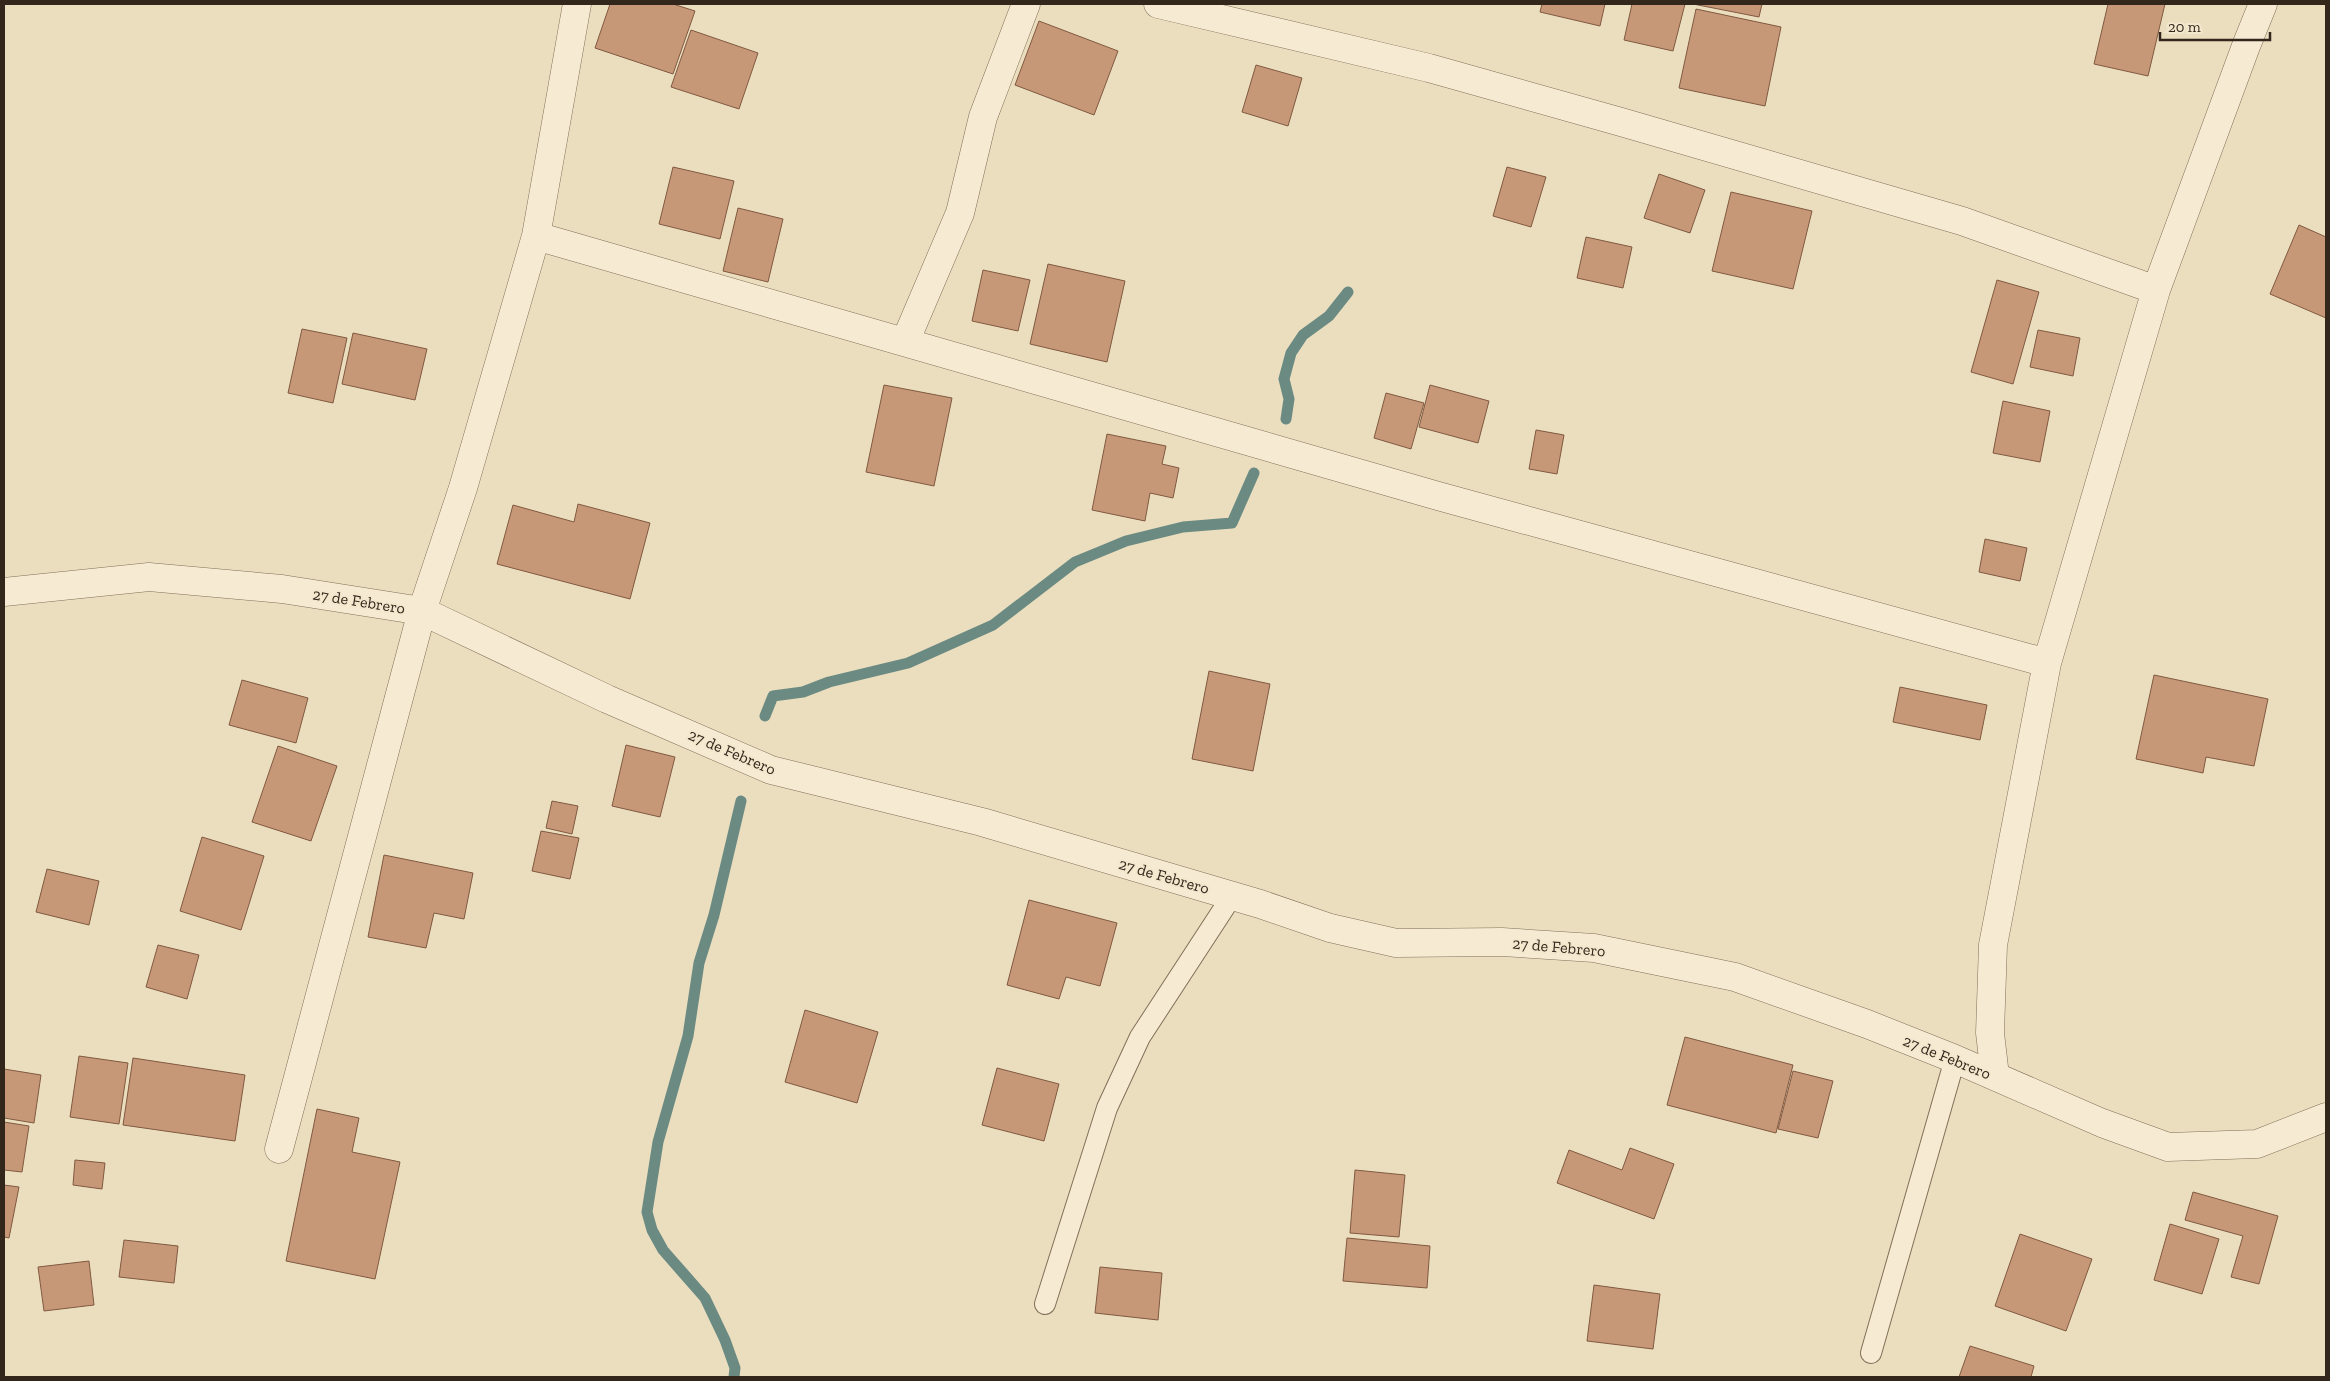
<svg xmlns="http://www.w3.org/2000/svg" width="2330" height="1381" font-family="'Zilla Slab',serif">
	<rect width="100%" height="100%" fill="#ebdebf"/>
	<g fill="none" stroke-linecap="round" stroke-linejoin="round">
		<path stroke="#6a8a82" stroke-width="11" d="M 1286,419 L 1289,399 L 1284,379 L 1291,353 L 1303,335 L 1329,316 L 1348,292
			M 765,716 L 773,696 L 803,692 L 829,682 L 908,663 L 993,625 L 1075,562 L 1126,541 L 1183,527 L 1232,523 L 1254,473
			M 734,1377 L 735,1368 L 725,1340 L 705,1298 L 663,1250 L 652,1230 L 647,1212 L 658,1142 L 688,1036 L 699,963 L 714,915 L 741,801"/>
	</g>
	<path fill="#c79877" stroke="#805940" d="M 610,4 L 673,4 L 695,11 L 673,74 L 595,48 Z
		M 1542,4 L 1605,4 L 1600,26 L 1540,12 Z
		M 1632,4 L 1685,4 L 1673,51 L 1624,40 Z
		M 1693,4 L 1762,4 L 1759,17 Z
		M 2108,4 L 2165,4 L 2148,76 L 2094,64 Z
		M 1696,9 L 1781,27 L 1765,106 L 1679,88 Z
		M 1039,21 L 1118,51 L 1094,115 L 1015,85 Z
		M 691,30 L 758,53 L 739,109 L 671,87 Z
		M 1256,65 L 1302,78 L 1288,126 L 1242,112 Z
		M 673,167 L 734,181 L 720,239 L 659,224 Z
		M 1507,167 L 1546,177 L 1531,227 L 1493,216 Z
		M 1659,174 L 1705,190 L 1690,233 L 1644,218 Z
		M 1731,192 L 1812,211 L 1793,289 L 1712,271 Z
		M 738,208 L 783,219 L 768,282 L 723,271 Z
		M 2299,225 L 2326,237 L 2326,318 L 2270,294 Z
		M 1586,237 L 1632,247 L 1623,288 L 1577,278 Z
		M 1048,264 L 1125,281 L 1107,362 L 1030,344 Z
		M 983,270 L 1030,280 L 1018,331 L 972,321 Z
		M 1997,280 L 2039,292 L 2013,384 L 1971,372 Z
		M 302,329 L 347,338 L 333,403 L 288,393 Z
		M 2038,330 L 2080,338 L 2073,376 L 2030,367 Z
		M 353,333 L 427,349 L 415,400 L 342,384 Z
		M 884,385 L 952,398 L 934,486 L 866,472 Z
		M 1430,385 L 1489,401 L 1478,443 L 1419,427 Z
		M 1386,393 L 1424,403 L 1411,449 L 1374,438 Z
		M 2003,401 L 2050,411 L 2040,462 L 1993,453 Z
		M 1536,430 L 1564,435 L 1557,474 L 1529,469 Z
		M 1107,434 L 1166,446 L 1162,464 L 1179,468 L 1173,498 L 1150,493 L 1145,521 L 1092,510 Z
		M 578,504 L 650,523 L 630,599 L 497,564 L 513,505 L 574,522 Z
		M 1985,539 L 2027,548 L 2020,581 L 1979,572 Z
		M 1209,671 L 1270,684 L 1253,771 L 1192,759 Z
		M 2154,675 L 2268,699 L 2254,766 L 2206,757 L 2203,773 L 2136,759 Z
		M 242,680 L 308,698 L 296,743 L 229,725 Z
		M 1900,687 L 1987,705 L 1980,740 L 1893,722 Z
		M 626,745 L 675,757 L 660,817 L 612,806 Z
		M 278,746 L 337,766 L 311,841 L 252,822 Z
		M 552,801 L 578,806 L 572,834 L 546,828 Z
		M 541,831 L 579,838 L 570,879 L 532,871 Z
		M 202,837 L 264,856 L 241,930 L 180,911 Z
		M 384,855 L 473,873 L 464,919 L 434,913 L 426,948 L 368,937 Z
		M 47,869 L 99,881 L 89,925 L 36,912 Z
		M 1029,900 L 1117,923 L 1100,986 L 1066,977 L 1059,999 L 1007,985 Z
		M 158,945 L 199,955 L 187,999 L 146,987 Z
		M 805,1010 L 878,1032 L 857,1103 L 785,1082 Z
		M 1685,1037 L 1793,1065 L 1776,1133 L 1667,1105 Z
		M 79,1056 L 128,1063 L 119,1124 L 70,1117 Z
		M 133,1058 L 245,1075 L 235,1141 L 123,1125 Z
		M 997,1068 L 1059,1084 L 1044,1141 L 982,1125 Z
		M 4,1069 L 41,1075 L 34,1123 L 4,1118 Z
		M 1793,1071 L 1833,1081 L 1818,1138 L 1778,1129 Z
		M 317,1109 L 359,1118 L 352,1152 L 400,1162 L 375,1279 L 286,1261 Z
		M 4,1122 L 29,1126 L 22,1172 L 4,1170 Z
		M 1630,1148 L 1674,1164 L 1654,1219 L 1557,1183 L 1569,1150 L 1622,1170 Z
		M 75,1160 L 105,1163 L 102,1189 L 73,1185 Z
		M 1355,1170 L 1405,1175 L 1399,1237 L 1350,1233 Z
		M 4,1185 L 19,1187 L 9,1238 L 4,1237 Z
		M 2193,1192 L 2278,1216 L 2259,1284 L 2231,1277 L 2243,1236 L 2185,1220 Z
		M 2170,1224 L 2219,1239 L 2202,1294 L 2154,1280 Z
		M 2020,1234 L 2092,1259 L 2066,1331 L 1995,1306 Z
		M 1347,1238 L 1430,1246 L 1427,1288 L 1343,1281 Z
		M 124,1240 L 178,1246 L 174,1283 L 119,1277 Z
		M 89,1261 L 94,1305 L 44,1311 L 38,1267 Z
		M 1100,1267 L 1162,1273 L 1158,1320 L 1095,1313 Z
		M 1594,1285 L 1660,1294 L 1653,1349 L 1587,1341 Z
		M 1970,1346 L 2034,1366 L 2031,1377 L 1959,1377 Z"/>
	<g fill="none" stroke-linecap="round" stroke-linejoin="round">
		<defs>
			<path id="service" d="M 1045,1304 L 1107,1108 L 1140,1037 L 1232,896
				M 1871,1353 L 1955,1059"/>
			<path id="minor" d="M 1158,4 L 1429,68 L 1621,122 L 1962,221 L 2156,290
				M 536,236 L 1438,496 L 2047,663
				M 905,342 L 960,213 L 983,117 L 1026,4
				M 4,592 L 149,577 L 282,589 L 422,611 L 607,699 L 771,770 L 982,822 L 1260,904 L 1330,928 L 1396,943 L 1502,942 L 1594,948 L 1735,977 L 1867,1024 L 1955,1059 L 2102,1123 L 2168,1147 L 2257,1144 L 2326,1117
				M 1995,1076 L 1990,1033 L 1993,945 L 2047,663 L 2156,290 L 2246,46 L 2263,4
				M 279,1149 L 422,611 L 463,488 L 536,236 L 577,4"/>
		</defs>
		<use href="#service" stroke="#826f59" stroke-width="22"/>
		<use href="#minor" stroke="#826f59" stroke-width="29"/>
		<use href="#service" stroke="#f6ebd2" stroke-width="20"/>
		<use href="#minor" stroke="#f6ebd2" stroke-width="28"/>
	</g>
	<g text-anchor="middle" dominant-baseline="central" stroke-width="4" stroke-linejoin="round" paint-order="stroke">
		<g font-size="16" fill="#33271c" stroke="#f3e8ce">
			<text transform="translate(359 601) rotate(9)">27 de Febrero</text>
			<text transform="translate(732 752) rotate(23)">27 de Febrero</text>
			<text transform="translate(1164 876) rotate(16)">27 de Febrero</text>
			<text transform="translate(1559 947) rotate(5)">27 de Febrero</text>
			<text transform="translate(1947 1057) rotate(22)">27 de Febrero</text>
		</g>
	</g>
	<rect width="2330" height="1381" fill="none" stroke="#33271c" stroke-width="10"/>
	<path d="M2160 32v8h110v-8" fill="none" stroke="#33271c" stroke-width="2.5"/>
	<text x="2168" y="32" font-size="15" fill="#33271c" stroke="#f3e8ce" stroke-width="4" paint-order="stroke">20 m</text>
</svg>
